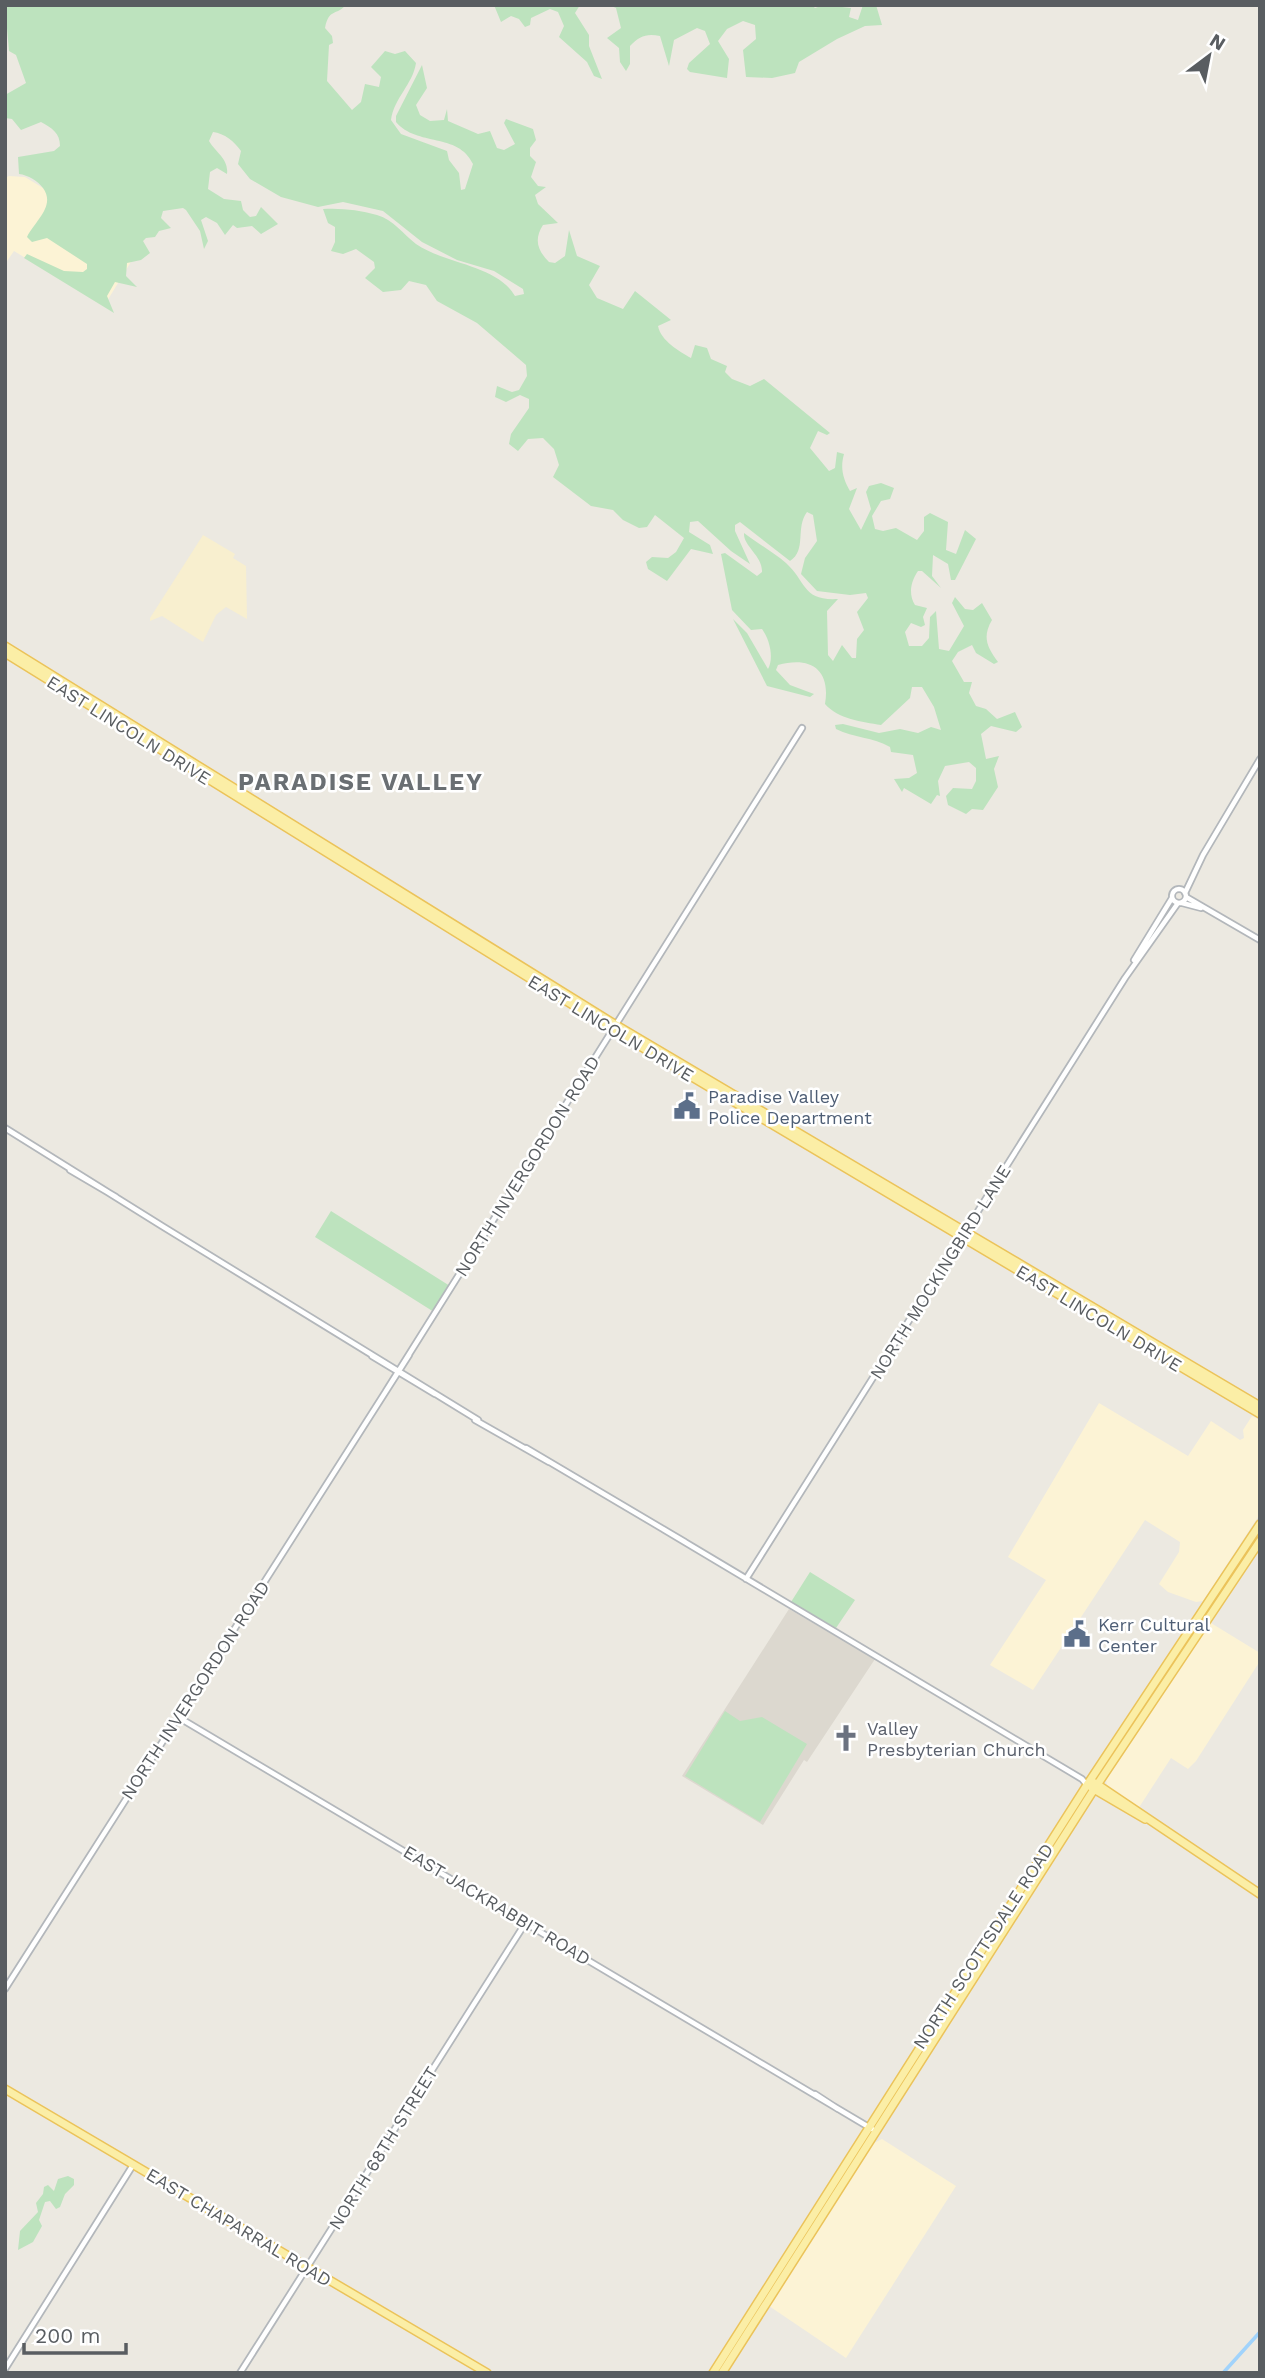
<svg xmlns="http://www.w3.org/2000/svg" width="1265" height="2378" font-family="'Work Sans',sans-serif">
	<rect width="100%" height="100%" fill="#ece9e1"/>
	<path fill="#fcf3d5" d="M 9,176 L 25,177 L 140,247 L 104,306 L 14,251 L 5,264 L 5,178 Z
		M 1099,1403 L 1188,1456 L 1211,1421 L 1240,1440 L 1244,1438 L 1243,1430 L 1252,1416 L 1260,1420 L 1260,1514 L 1203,1601 L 1196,1602 L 1168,1592 L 1159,1584 L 1179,1552 L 1180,1542 L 1145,1520 L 1033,1690 L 990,1665 L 1046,1580 L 1008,1557 Z
		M 1211,1623 L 1260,1653 L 1260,1661 L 1196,1761 L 1188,1769 L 1171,1758 L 1138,1809 L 1107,1785 L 1106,1780 L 1206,1625 Z
		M 882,2139 L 956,2186 L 846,2358 L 769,2306 L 874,2143 Z"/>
	<path fill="#dcd8cf" d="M 789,1609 L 875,1659 L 807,1762 L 804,1760 L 763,1825 L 682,1776 Z"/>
	<path fill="#bde3be" d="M 5,5 L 346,5 C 336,16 329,8 325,28 L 332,36 L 333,43 L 329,45 L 327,81 L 352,110 L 361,102 L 365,84 L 379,87 L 381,77 L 371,67 L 385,51 L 395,54 L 405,51 L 416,63 C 413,84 394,98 391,120 L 401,134 L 447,151 L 449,160 L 459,173 L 461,190 L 465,189 L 473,164 C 458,132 417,147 396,122 L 396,116 L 422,65 L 427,88 L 416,105 L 420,115 L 430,121 L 444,120 L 447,109 L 448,121 L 478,134 L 490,131 L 497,148 L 504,150 L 515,144 L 504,123 L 506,119 L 533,129 L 536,140 L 530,148 L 530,156 L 536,162 L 531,177 L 538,186 L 546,187 L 535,195 L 538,204 L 558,223 L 543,225 C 534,239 537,250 549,262 L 555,263 L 565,256 L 569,230 L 577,256 L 600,266 L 589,285 L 597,298 L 623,309 L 635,291 L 671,320 L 658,326 C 661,341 679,351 691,358 L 695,345 L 707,348 L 711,359 L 727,366 L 725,372 L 732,379 L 750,386 L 764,379 L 830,433 L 827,435 L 818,431 L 810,448 L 829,471 L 835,468 L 837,452 L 844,454 C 840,468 843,479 850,491 L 857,488 L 849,509 L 861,530 L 871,509 L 866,492 L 869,486 L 881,483 L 894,488 L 890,499 L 881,501 L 872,516 L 875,529 L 883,531 L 896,528 L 917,540 L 924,531 L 924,517 L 930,513 L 948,522 L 946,550 L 956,554 L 965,530 L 976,539 L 955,580 L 951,580 L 948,564 L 933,555 L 932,576 L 941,588 L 922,571 L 918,571 C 911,581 908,594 915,605 L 927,608 L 923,617 L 925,625 L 921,627 L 911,623 L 905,632 L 909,646 L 922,646 L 929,638 L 930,617 L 936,611 L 939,649 L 949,651 L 964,626 L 952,603 L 955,597 L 965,609 L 973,610 L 982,603 L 992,620 C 982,637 987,647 998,662 L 994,664 L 976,653 L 972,645 L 958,652 L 952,661 L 964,682 L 972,682 L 969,693 L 976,706 L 986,709 L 997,719 L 1015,712 L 1022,727 L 1016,732 L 991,726 L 981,734 L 986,759 L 999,756 L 994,769 L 998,787 L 983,810 L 972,809 L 966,814 L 948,805 L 946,796 L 953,788 L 972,789 L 976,781 L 976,768 L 969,762 L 945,766 L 938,781 L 940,796 L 937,795 L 931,804 L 904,788 L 902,792 L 894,779 L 909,778 L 917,773 L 913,755 L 891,752 L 890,747 C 873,737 854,738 836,729 L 835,725 L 843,724 L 879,733 L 900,729 L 918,733 L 931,727 L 941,730 L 934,707 L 922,687 L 912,687 L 910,698 L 881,725 C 862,722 838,719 825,704 C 831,669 810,656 778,665 L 776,670 L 790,685 L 814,694 L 810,697 L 767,686 L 733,619 L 747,633 L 768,669 C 774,658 770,640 762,629 L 751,630 L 732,610 L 721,554 L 725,553 L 757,576 L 762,572 C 763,556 743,546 744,533 C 757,543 773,552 786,563 C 807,582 802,601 838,599 L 827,611 L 828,655 L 833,661 L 842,645 L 852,658 L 856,658 L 857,639 L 864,630 L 857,612 L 868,598 L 866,593 L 850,595 L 817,591 L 801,574 L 805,558 L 817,541 L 813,515 L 807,512 C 795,528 807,550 790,561 L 740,522 L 735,525 L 735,531 L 750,564 L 731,551 L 698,521 L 690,522 L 689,532 L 710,545 L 713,554 L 691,549 L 667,581 L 648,569 L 646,562 L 652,557 L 668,558 L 676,552 L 684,538 L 655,515 L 647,527 L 639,528 L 623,520 L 613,510 L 591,506 L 553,477 L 559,465 L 554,449 L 543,438 L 528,439 L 518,451 L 509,444 L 511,434 L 529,408 L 529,399 L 520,395 L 506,402 L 495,397 L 497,386 L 512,392 L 519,390 L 527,376 L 526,365 L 477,323 L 437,301 L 426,285 L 409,281 L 401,290 L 383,292 L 365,278 L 375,268 L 374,262 L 356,249 L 343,254 L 331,251 L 335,242 L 335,227 L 328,223 L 323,209 C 342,208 359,210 377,215 C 394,220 403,234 416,244 C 445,264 497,265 515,296 L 524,294 L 523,289 L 494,271 L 457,260 L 422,242 L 383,211 L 343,202 L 318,207 L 281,197 L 250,179 L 238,164 L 241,151 C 235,142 224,133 213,132 L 209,141 C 216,153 229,159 227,174 L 217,168 L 210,172 L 208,189 L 224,199 L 241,201 L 243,210 L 250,217 L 256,216 L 261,207 L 278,224 L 261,234 L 252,226 L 237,228 L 233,225 L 225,235 L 217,223 L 206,217 L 201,220 L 208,241 L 204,249 L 200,231 L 186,210 L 183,208 L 163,211 L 161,218 L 171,228 L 159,231 L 155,237 L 146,238 L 143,241 L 150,253 L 141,260 L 127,263 L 126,276 L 137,287 L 115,282 L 107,296 L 114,313 L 24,258 L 27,254 L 64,271 L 83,272 L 87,269 L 87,264 L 47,238 L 32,242 L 27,237 C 35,221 56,206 43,188 C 38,181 28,175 19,174 L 18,157 L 54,151 L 60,146 C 60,133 52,128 41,122 L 21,130 L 12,119 L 5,118 L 5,95 L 26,83 L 16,55 L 9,51 Z
		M 494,5 L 580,5 L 575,13 L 589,35 L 589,46 L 602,79 L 594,76 L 587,62 L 559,37 L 564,26 L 558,12 L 550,9 L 531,18 L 530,25 L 525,27 L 519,19 L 511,16 L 501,22 Z
		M 609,5 L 812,5 L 815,8 L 824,5 L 851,8 L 849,17 L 858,20 L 863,5 L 876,5 L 882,25 L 865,26 L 837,39 L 799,62 L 795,73 L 772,78 L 746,77 L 743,50 L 756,39 L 755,25 L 743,21 L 727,29 L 718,41 L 729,59 L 727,78 L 690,72 L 687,69 L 689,63 L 710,44 L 705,31 L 697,28 L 674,40 L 669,66 L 660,36 C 647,33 639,36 630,46 L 630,64 L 626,71 L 620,62 L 619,48 L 607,38 L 621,28 L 616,8 Z
		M 331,1211 L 450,1286 L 434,1312 L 315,1237 Z
		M 810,1572 L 855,1600 L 836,1628 L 791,1602 Z
		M 725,1711 L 740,1721 L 762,1717 L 807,1744 L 760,1822 L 685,1776 Z
		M 68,2176 L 74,2179 L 74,2185 L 65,2194 L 60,2207 L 56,2209 L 50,2201 L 45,2202 L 39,2220 L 42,2226 L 33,2242 L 18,2250 L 20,2231 L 38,2212 L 36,2203 L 43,2194 L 44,2187 L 48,2185 L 54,2191 L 58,2179 Z"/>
	<path fill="#f8efcf" d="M 203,535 L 235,554 L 233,558 L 246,566 L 247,619 L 226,607 L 216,615 L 203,642 L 162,616 L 150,621 L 150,618 Z"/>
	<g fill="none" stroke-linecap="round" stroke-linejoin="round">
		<path stroke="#a1d3fb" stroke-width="3.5" d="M 1223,2373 L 1260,2332"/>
		<defs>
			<path id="minor" d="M1172 896a7 7 0 1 1 14 0a7 7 0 1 1-14 0Z
				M 1185,893 L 1203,855 L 1260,759
				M 1186,897 L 1260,940
				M 1182,903 L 1201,908
				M 1134,960 L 1172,898
				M 5,1128 L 162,1226
				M 70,1170 L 116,1197
				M 162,1226 L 478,1420
				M 372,1356 L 435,1394
				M 386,1391 L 802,728
				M 475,1420 L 549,1462
				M 526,1448 L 685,1542
				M 663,1529 L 1082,1779 L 1087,1785
				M 746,1579 L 1125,978 L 1178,903
				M 178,1717 L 872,2129
				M 5,1989 L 409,1355
				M 815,2094 L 838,2109
				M 5,2369 L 133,2165
				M 240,2373 L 526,1922"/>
			<path id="major" d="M 5,646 L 616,1025 L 1260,1406
				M 5,653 L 618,1033 L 1260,1414
				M 1095,1783 L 1260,1894
				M 1092,1788 L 1145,1819
				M 5,2089 L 487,2373
				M 713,2373 L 1087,1785 L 1260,1524
				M 722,2373 L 1091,1794 L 1260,1541"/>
		</defs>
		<use href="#minor" stroke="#b3b7bb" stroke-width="8"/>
		<use href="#major" stroke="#ebc35a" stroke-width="10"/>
		<use href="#minor" stroke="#fff" stroke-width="4.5"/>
		<use href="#major" stroke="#fbeea6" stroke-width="7"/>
	</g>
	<defs>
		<symbol id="civic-bare" viewBox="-9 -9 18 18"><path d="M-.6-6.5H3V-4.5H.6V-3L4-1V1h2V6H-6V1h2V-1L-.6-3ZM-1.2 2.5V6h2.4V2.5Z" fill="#5c6f8a" stroke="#fff" stroke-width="2.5" paint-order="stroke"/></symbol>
		<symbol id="church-bare" viewBox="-9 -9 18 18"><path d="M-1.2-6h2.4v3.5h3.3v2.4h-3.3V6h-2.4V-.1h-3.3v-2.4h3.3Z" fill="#6b7280" stroke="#fff" stroke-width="2.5" paint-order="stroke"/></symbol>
	</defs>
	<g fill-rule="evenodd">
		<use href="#civic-bare" x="668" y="1087" width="38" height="38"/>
		<use href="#civic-bare" x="1058" y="1615" width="38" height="38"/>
		<use href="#church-bare" x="827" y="1719" width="38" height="38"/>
	</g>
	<g text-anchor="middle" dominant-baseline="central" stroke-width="5" stroke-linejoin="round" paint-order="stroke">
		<g font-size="18" fill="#595d61" stroke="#fff">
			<text transform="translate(129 730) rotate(32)">EAST LINCOLN DRIVE</text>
			<text transform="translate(611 1028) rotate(31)">EAST LINCOLN DRIVE</text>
			<text transform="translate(527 1166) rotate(-58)">NORTH INVERGORDON ROAD</text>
			<text transform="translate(940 1272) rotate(-58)">NORTH MOCKINGBIRD LANE</text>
			<text transform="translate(1099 1318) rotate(31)">EAST LINCOLN DRIVE</text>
			<text transform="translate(195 1690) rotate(-57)">NORTH INVERGORDON ROAD</text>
			<text transform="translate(497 1905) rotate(31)">EAST JACKRABBIT ROAD</text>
			<text transform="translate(983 1946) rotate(-57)">NORTH SCOTTSDALE ROAD</text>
			<text transform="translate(383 2148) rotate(-58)">NORTH 68TH STREET</text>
			<text transform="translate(239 2227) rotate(31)">EAST CHAPARRAL ROAD</text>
		</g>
		<g font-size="18" fill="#4e5e75" stroke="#fff" text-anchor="start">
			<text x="708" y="1096">Paradise Valley<tspan x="708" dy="21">Police Department</tspan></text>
			<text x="1098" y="1624">Kerr Cultural<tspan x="1098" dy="21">Center</tspan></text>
		</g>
		<g font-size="18" fill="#5b616d" stroke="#fff" text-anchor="start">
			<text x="867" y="1728">Valley<tspan x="867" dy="21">Presbyterian Church</tspan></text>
		</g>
		<g font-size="24" font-weight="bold" letter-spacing="2" fill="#6a6f73" stroke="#fff">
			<text x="361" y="782">PARADISE VALLEY</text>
		</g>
	</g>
	<rect width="1265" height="2378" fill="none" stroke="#595d61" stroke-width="14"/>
	<g transform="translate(1209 56) rotate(32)" stroke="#ffffff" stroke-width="5" paint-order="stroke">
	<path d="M0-5L12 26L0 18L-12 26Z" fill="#595d61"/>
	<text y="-10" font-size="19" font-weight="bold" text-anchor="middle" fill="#595d61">N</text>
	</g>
	<path d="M24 2343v10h102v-10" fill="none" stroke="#595d61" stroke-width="3.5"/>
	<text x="35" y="2343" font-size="21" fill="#595d61" stroke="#ffffff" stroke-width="5" paint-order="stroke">200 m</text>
</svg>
